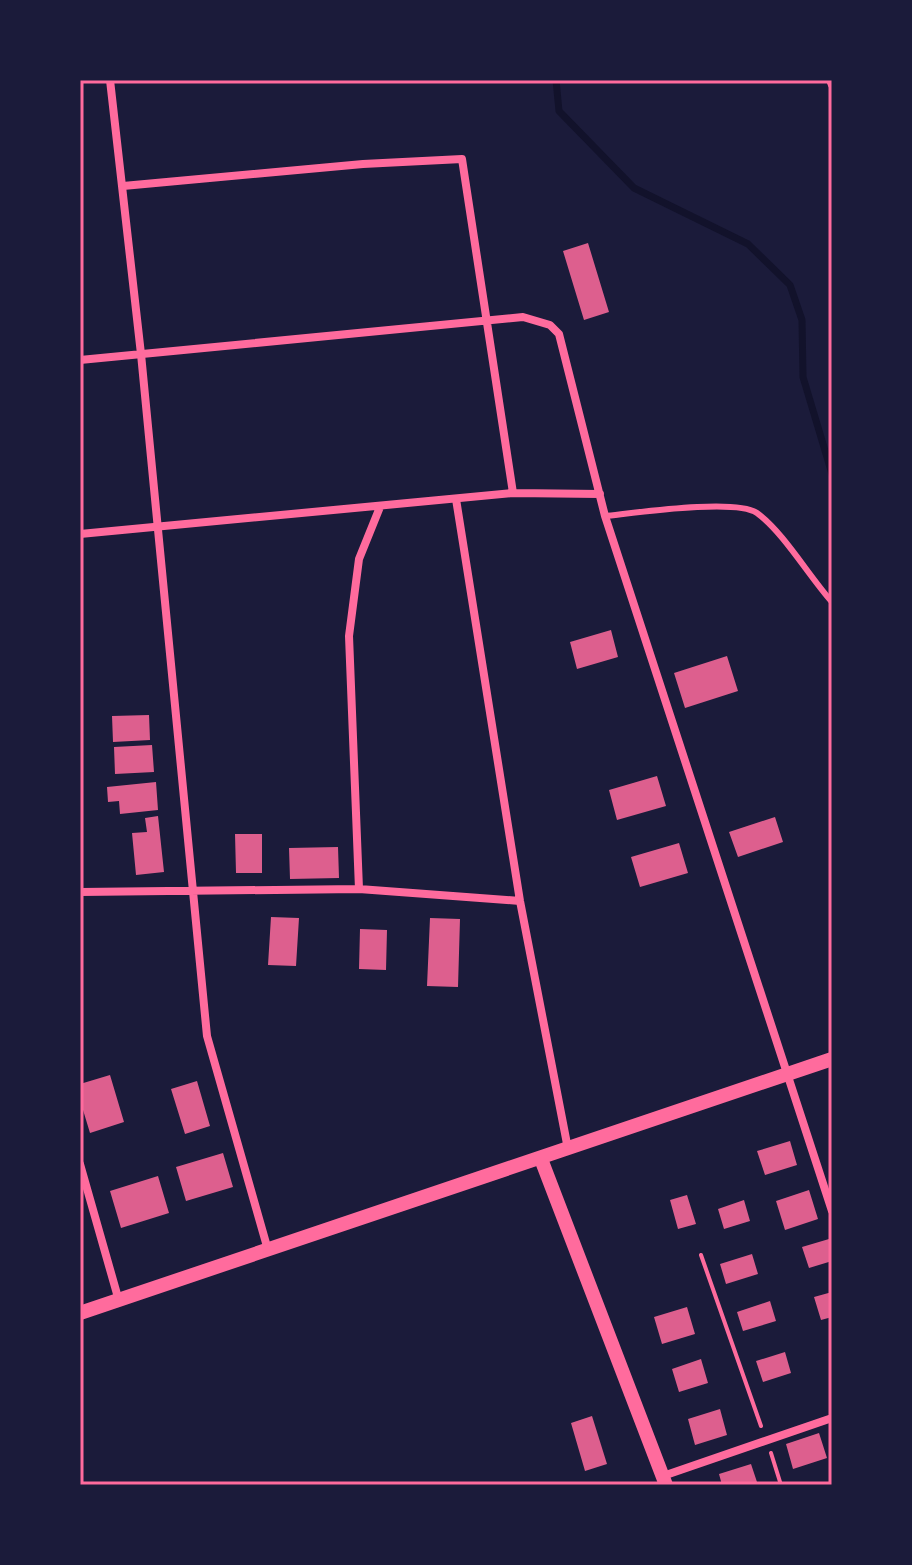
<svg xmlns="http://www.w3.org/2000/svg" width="912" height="1565" font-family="Signika,sans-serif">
	<rect width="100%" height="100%" fill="#1b1b3a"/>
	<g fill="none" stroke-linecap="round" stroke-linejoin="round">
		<path stroke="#12122b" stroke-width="7" d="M 556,80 L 559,111 L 634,188 L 748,244 L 790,285 L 802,320 L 803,377 L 832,474"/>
	</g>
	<path fill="#dd5f8e" d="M 588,243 L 609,312 L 584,320 L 563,251 Z
		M 611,630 L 618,657 L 577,669 L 570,642 Z
		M 727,656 L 738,691 L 685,708 L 674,673 Z
		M 149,715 L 150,740 L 113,742 L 112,716 Z
		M 152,745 L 154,772 L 115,774 L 114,747 Z
		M 657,776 L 666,806 L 617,820 L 609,790 Z
		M 156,782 L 158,810 L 120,814 L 119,801 L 108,802 L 107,787 Z
		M 158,816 L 164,872 L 136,875 L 132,833 L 147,832 L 145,818 Z
		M 775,817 L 783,842 L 738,857 L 729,832 Z
		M 235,834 L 262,834 L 262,873 L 236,873 Z
		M 679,843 L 688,873 L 640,887 L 631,857 Z
		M 338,847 L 339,878 L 290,879 L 289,848 Z
		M 271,917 L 299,918 L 296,966 L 268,965 Z
		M 430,918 L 460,919 L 458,987 L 427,986 Z
		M 360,929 L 387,930 L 386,970 L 359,969 Z
		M 110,1075 L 124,1122 L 90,1133 L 80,1100 L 80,1084 Z
		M 197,1081 L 210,1126 L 185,1134 L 171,1089 Z
		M 790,1141 L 797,1165 L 765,1175 L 757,1151 Z
		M 223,1153 L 233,1187 L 186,1201 L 176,1167 Z
		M 158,1176 L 169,1213 L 121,1228 L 110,1191 Z
		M 809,1190 L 818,1219 L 785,1230 L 776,1201 Z
		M 687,1195 L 696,1224 L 678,1229 L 670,1200 Z
		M 744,1200 L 750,1221 L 724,1229 L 718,1209 Z
		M 829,1239 L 832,1261 L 809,1268 L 802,1247 Z
		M 752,1254 L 758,1274 L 726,1284 L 720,1264 Z
		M 832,1292 L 832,1317 L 821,1320 L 814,1297 Z
		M 770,1301 L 776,1321 L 743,1331 L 737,1312 Z
		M 687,1307 L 695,1334 L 662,1344 L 654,1317 Z
		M 785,1352 L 791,1373 L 763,1382 L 756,1361 Z
		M 701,1359 L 708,1383 L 679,1392 L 672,1369 Z
		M 720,1409 L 727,1435 L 695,1445 L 688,1419 Z
		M 592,1416 L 607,1464 L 585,1471 L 571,1423 Z
		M 819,1433 L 827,1458 L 793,1469 L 786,1444 Z
		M 751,1464 L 758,1485 L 722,1485 L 719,1474 Z"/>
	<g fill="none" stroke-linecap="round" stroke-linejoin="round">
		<path stroke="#ff6b9d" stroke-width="4" d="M 701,1255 L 761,1426
			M 771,1453 L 781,1485"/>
		<path stroke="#ff6b9d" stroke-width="6" d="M 605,516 C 634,513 736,498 757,513 C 784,533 808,575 832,602"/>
		<path stroke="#ff6b9d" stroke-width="8" d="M 110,80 L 141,354 L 207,1036 L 268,1250
			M 830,80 L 832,85
			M 123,186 L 363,164 L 462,159 L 513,493
			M 80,360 L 523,317 L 550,325 L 559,334 L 605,516 L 832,1211
			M 456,499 L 520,901 L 568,1149
			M 80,534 L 513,493 L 600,494
			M 359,889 L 349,636 L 359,559 L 380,507
			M 80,892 L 359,889 L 520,901
			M 80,1164 L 119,1301
			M 663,1476 L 832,1418"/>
		<path stroke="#ff6b9d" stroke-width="14" d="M 541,1159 L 666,1485
			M 80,1313 L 832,1059"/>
	</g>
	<rect width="912" height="1565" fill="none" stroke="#1b1b3a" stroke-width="164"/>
	<rect x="82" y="82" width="748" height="1401" fill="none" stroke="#ff6b9d" stroke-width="3"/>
</svg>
